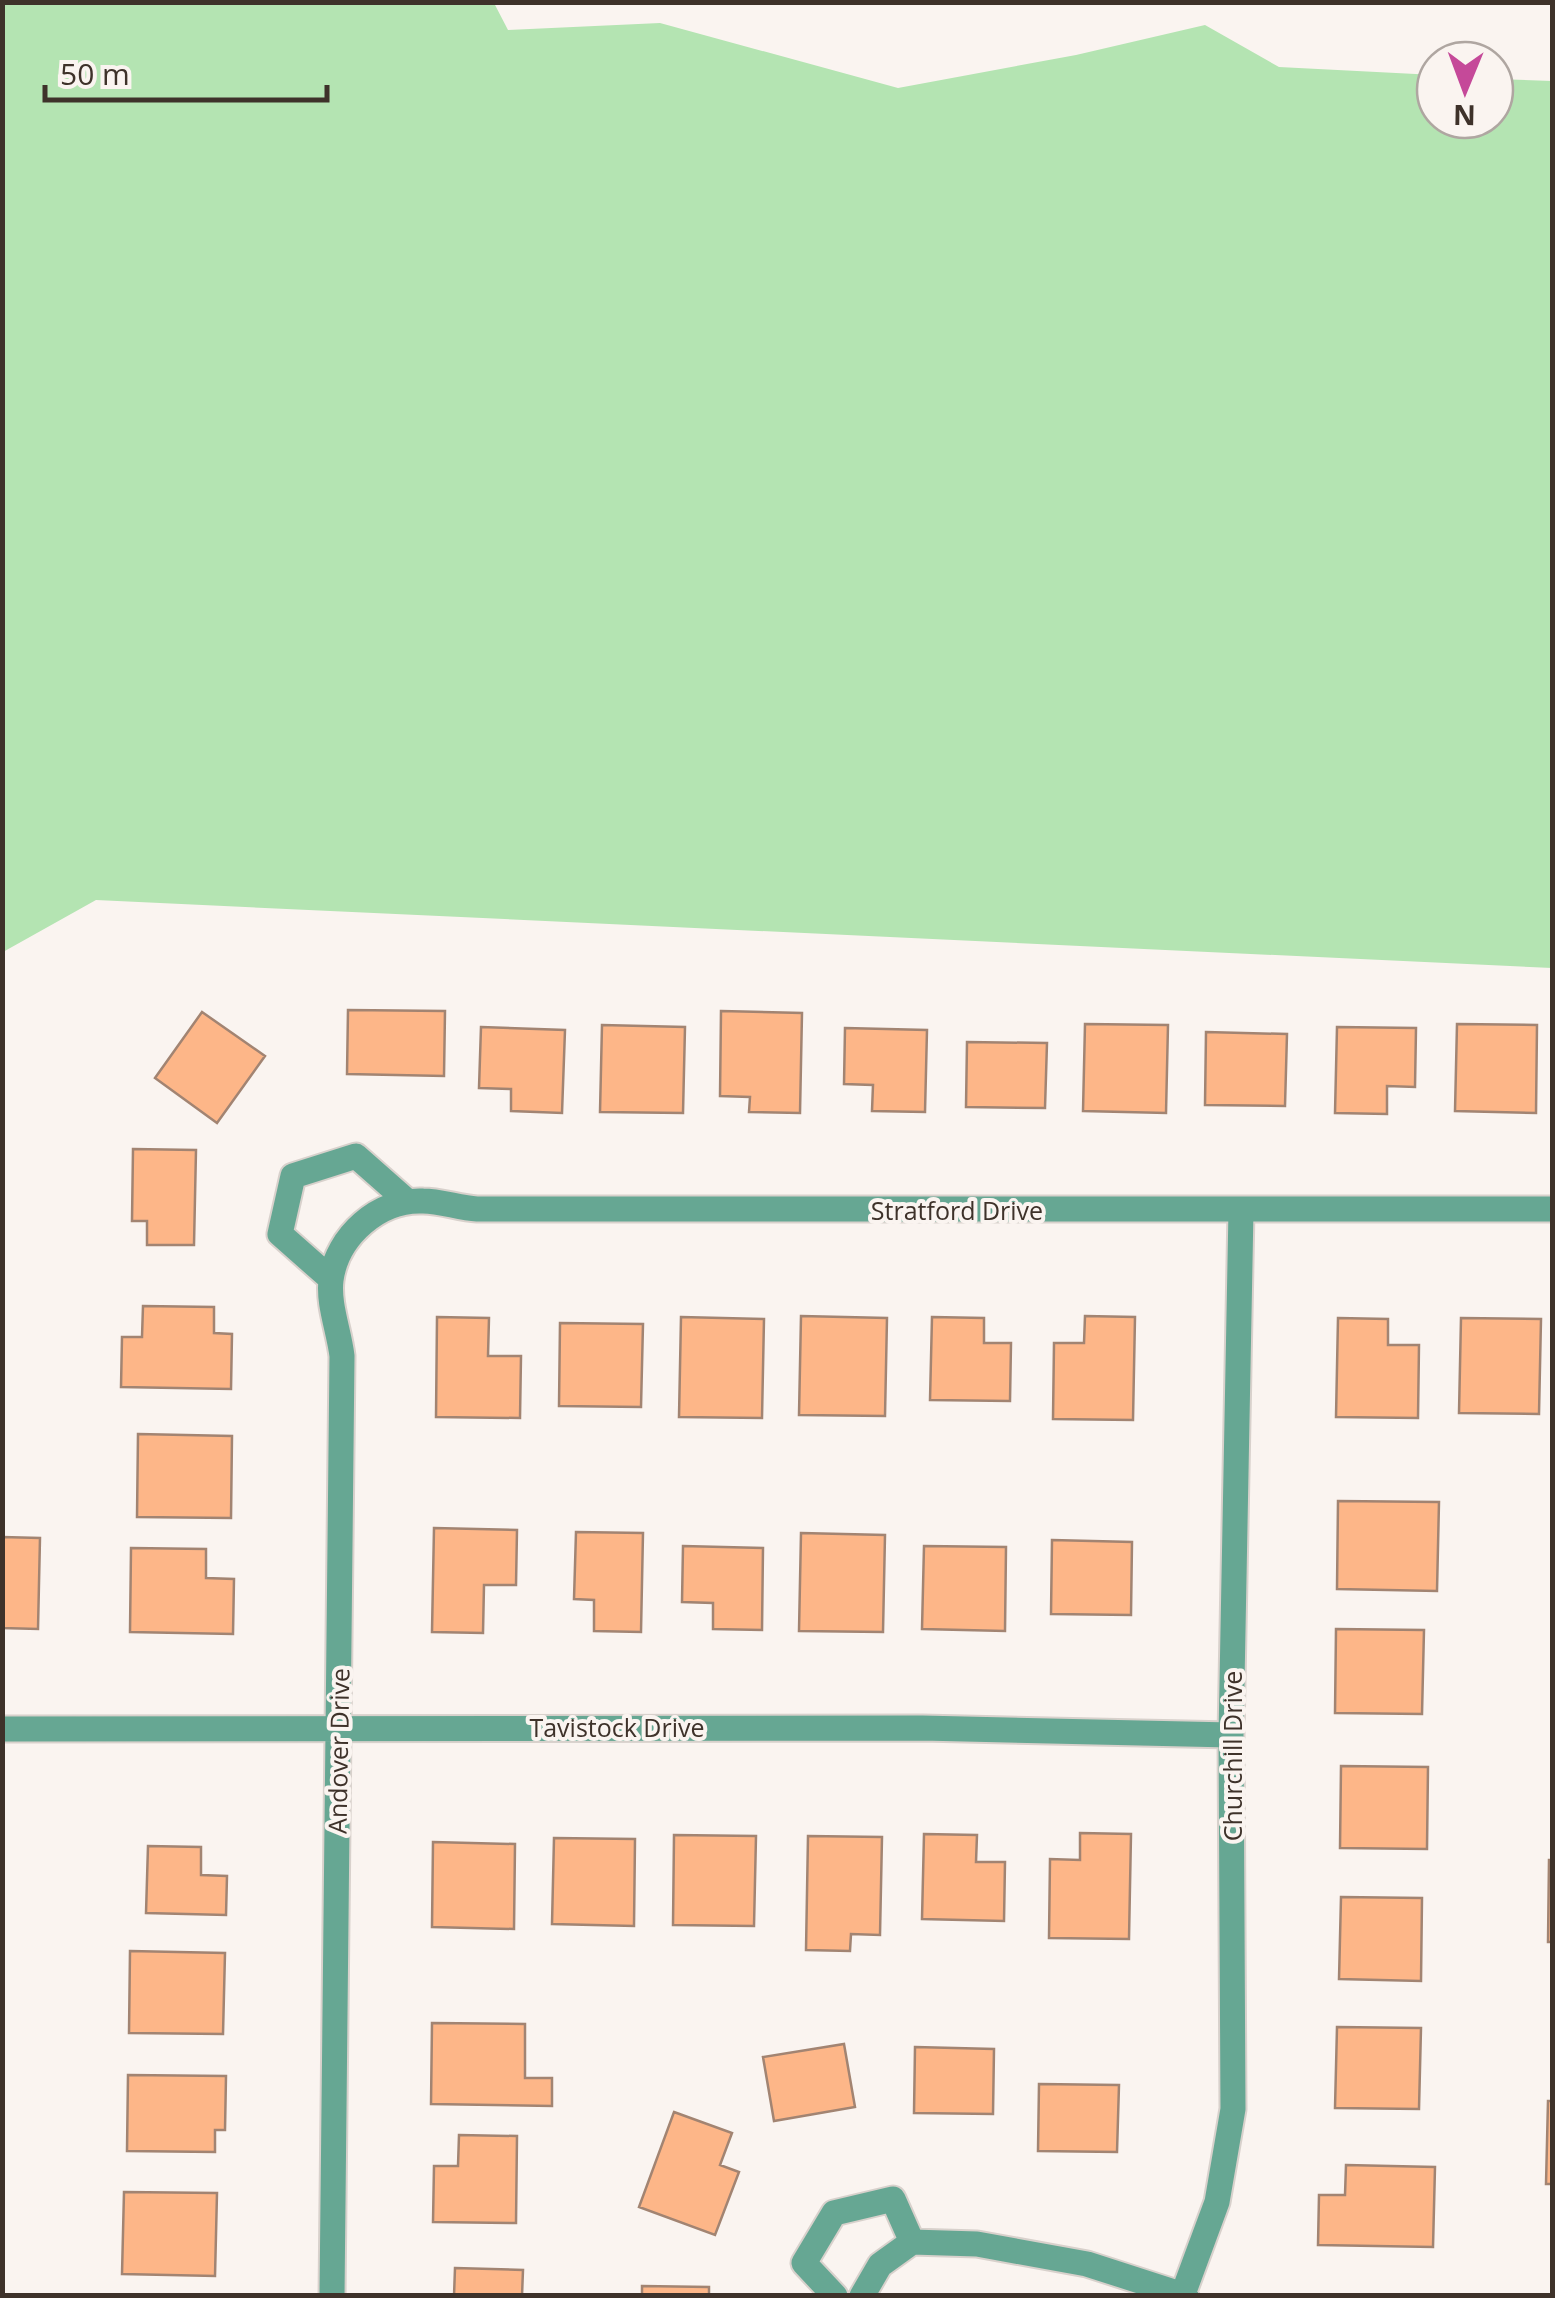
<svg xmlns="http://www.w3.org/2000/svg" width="1555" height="2298" font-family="'Open Sans',sans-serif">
	<rect width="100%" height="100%" fill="#faf4f0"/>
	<path fill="#b4e4b2" d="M 3,2 L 494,3 L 508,30 L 660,23 L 898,88 L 1076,55 L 1205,25 L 1279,67 L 1435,75 L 1435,120 L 1495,120 L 1495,79 L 1552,81 L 1552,968 L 96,900 L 3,952 Z"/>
	<path fill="#fdb688" stroke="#a28472" stroke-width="2.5" d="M 348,1010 L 445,1011 L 444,1076 L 347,1074 Z
		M 721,1011 L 802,1013 L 800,1113 L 749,1112 L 750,1097 L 720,1096 Z
		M 202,1012 L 265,1056 L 217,1123 L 155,1078 Z
		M 1085,1024 L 1168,1025 L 1166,1113 L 1083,1111 Z
		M 1457,1024 L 1537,1025 L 1536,1113 L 1455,1111 Z
		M 602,1025 L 685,1027 L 683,1113 L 600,1112 Z
		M 481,1027 L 565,1030 L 562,1113 L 511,1111 L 511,1089 L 479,1088 Z
		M 1337,1027 L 1416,1028 L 1415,1087 L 1387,1086 L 1387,1114 L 1335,1113 Z
		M 845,1028 L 927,1030 L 925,1112 L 872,1111 L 873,1085 L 844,1084 Z
		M 1206,1032 L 1287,1034 L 1285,1106 L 1205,1105 Z
		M 967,1042 L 1047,1043 L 1045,1108 L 966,1107 Z
		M 133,1149 L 196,1150 L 194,1245 L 147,1245 L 147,1221 L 132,1221 Z
		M 143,1306 L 214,1307 L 214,1333 L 232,1334 L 231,1389 L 121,1387 L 122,1337 L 142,1337 Z
		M 801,1316 L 887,1318 L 885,1416 L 799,1415 Z
		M 1085,1316 L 1135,1317 L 1133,1420 L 1053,1419 L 1054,1343 L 1084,1343 Z
		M 437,1317 L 489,1318 L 488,1356 L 521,1356 L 520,1418 L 436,1417 Z
		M 681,1317 L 764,1319 L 762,1418 L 679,1417 Z
		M 932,1317 L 984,1318 L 984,1343 L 1011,1343 L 1010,1401 L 930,1400 Z
		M 1338,1318 L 1388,1319 L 1388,1345 L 1419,1345 L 1418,1418 L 1336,1417 Z
		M 1461,1318 L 1541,1319 L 1539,1414 L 1459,1413 Z
		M 560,1323 L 643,1324 L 641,1407 L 559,1406 Z
		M 138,1434 L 232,1436 L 231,1518 L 137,1517 Z
		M 1338,1501 L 1439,1502 L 1437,1591 L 1337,1589 Z
		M 434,1528 L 517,1530 L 516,1585 L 484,1585 L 483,1633 L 432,1632 Z
		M 576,1532 L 643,1533 L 641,1632 L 594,1631 L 594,1600 L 574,1599 Z
		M 801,1533 L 885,1535 L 883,1632 L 799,1631 Z
		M 2,1537 L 40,1538 L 38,1629 L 2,1628 Z
		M 1052,1540 L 1132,1542 L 1131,1615 L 1051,1614 Z
		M 683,1546 L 763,1548 L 762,1630 L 713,1629 L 713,1603 L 682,1602 Z
		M 924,1546 L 1006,1547 L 1005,1631 L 922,1629 Z
		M 131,1548 L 206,1549 L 206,1578 L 234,1579 L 233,1634 L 130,1632 Z
		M 1336,1629 L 1424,1630 L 1422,1714 L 1335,1713 Z
		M 1341,1766 L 1428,1767 L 1427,1849 L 1340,1848 Z
		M 1080,1833 L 1131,1834 L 1129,1939 L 1049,1938 L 1050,1859 L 1080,1860 Z
		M 924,1834 L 977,1835 L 976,1862 L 1005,1862 L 1004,1921 L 922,1919 Z
		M 674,1835 L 756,1836 L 754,1926 L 673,1925 Z
		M 808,1836 L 882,1837 L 880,1935 L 851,1934 L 850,1951 L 806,1950 Z
		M 554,1838 L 635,1839 L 634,1926 L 552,1924 Z
		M 433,1842 L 515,1844 L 514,1929 L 432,1927 Z
		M 148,1846 L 201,1847 L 201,1875 L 227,1876 L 226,1915 L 146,1913 Z
		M 1549,1860 L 1552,1860 L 1552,1942 L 1548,1942 Z
		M 1341,1897 L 1422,1898 L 1421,1981 L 1339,1979 Z
		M 130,1951 L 225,1953 L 223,2034 L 129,2033 Z
		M 432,2023 L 525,2024 L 525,2078 L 552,2078 L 552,2106 L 431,2104 Z
		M 1337,2027 L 1421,2028 L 1419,2109 L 1335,2108 Z
		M 844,2044 L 855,2107 L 774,2121 L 763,2057 Z
		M 915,2047 L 994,2049 L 993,2114 L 914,2113 Z
		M 128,2075 L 226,2076 L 225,2130 L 215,2130 L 215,2152 L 127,2151 Z
		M 1039,2084 L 1119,2085 L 1117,2152 L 1038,2151 Z
		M 1548,2101 L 1552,2101 L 1552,2184 L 1546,2184 Z
		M 674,2112 L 732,2133 L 720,2165 L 739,2172 L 715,2235 L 639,2207 Z
		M 459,2135 L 517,2136 L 516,2223 L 433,2222 L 434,2166 L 458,2166 Z
		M 1346,2165 L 1435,2167 L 1433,2247 L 1318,2245 L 1319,2195 L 1345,2195 Z
		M 124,2192 L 217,2193 L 215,2276 L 122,2274 Z
		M 455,2268 L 523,2270 L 522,2296 L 454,2296 Z
		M 642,2286 L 709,2287 L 709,2296 L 642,2296 Z"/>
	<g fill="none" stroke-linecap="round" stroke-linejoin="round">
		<defs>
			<path id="minor" d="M 331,1279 L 280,1234 L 293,1176 L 356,1156 L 407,1201
				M 2,1729 L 922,1728 L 1231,1735
				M 1183,2294 L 1217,2202 L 1233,2109 L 1231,1735 L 1241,1210
				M 332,2296 L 342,1356 C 339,1331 328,1304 331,1280 C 337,1236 379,1199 423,1201 C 441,1201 459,1208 477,1209 L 1552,1209
				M 835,2296 L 804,2263 L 834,2213 L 893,2199 L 912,2242
				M 862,2296 L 880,2265 L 912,2242 L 977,2244 L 1087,2264 L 1186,2296"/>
		</defs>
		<use href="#minor" stroke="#d8d1cc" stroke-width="29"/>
		<use href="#minor" stroke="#66a793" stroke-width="25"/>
	</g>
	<g text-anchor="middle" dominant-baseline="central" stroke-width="8" stroke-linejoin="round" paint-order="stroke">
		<g font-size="25" fill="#3e322a" stroke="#faf4f0">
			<text x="957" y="1210">Stratford Drive</text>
			<text x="617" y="1727">Tavistock Drive</text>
			<text transform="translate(338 1751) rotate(-89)">Andover Drive</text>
			<text transform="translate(1232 1756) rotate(-90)">Churchill Drive</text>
		</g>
	</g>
	<rect width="1555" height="2298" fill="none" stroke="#3e322a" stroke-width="10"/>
	<g transform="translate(1465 90) rotate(181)"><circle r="48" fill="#faf4f0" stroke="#afa6a1" stroke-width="2.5"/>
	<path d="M0-8L18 38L0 25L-18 38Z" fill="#c54999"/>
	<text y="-15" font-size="28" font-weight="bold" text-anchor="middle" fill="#3e322a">N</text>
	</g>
	<path d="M45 85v15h282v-15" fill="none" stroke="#3e322a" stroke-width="5"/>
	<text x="60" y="85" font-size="30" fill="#3e322a" stroke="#faf4f0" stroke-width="8" paint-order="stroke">50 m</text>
</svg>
